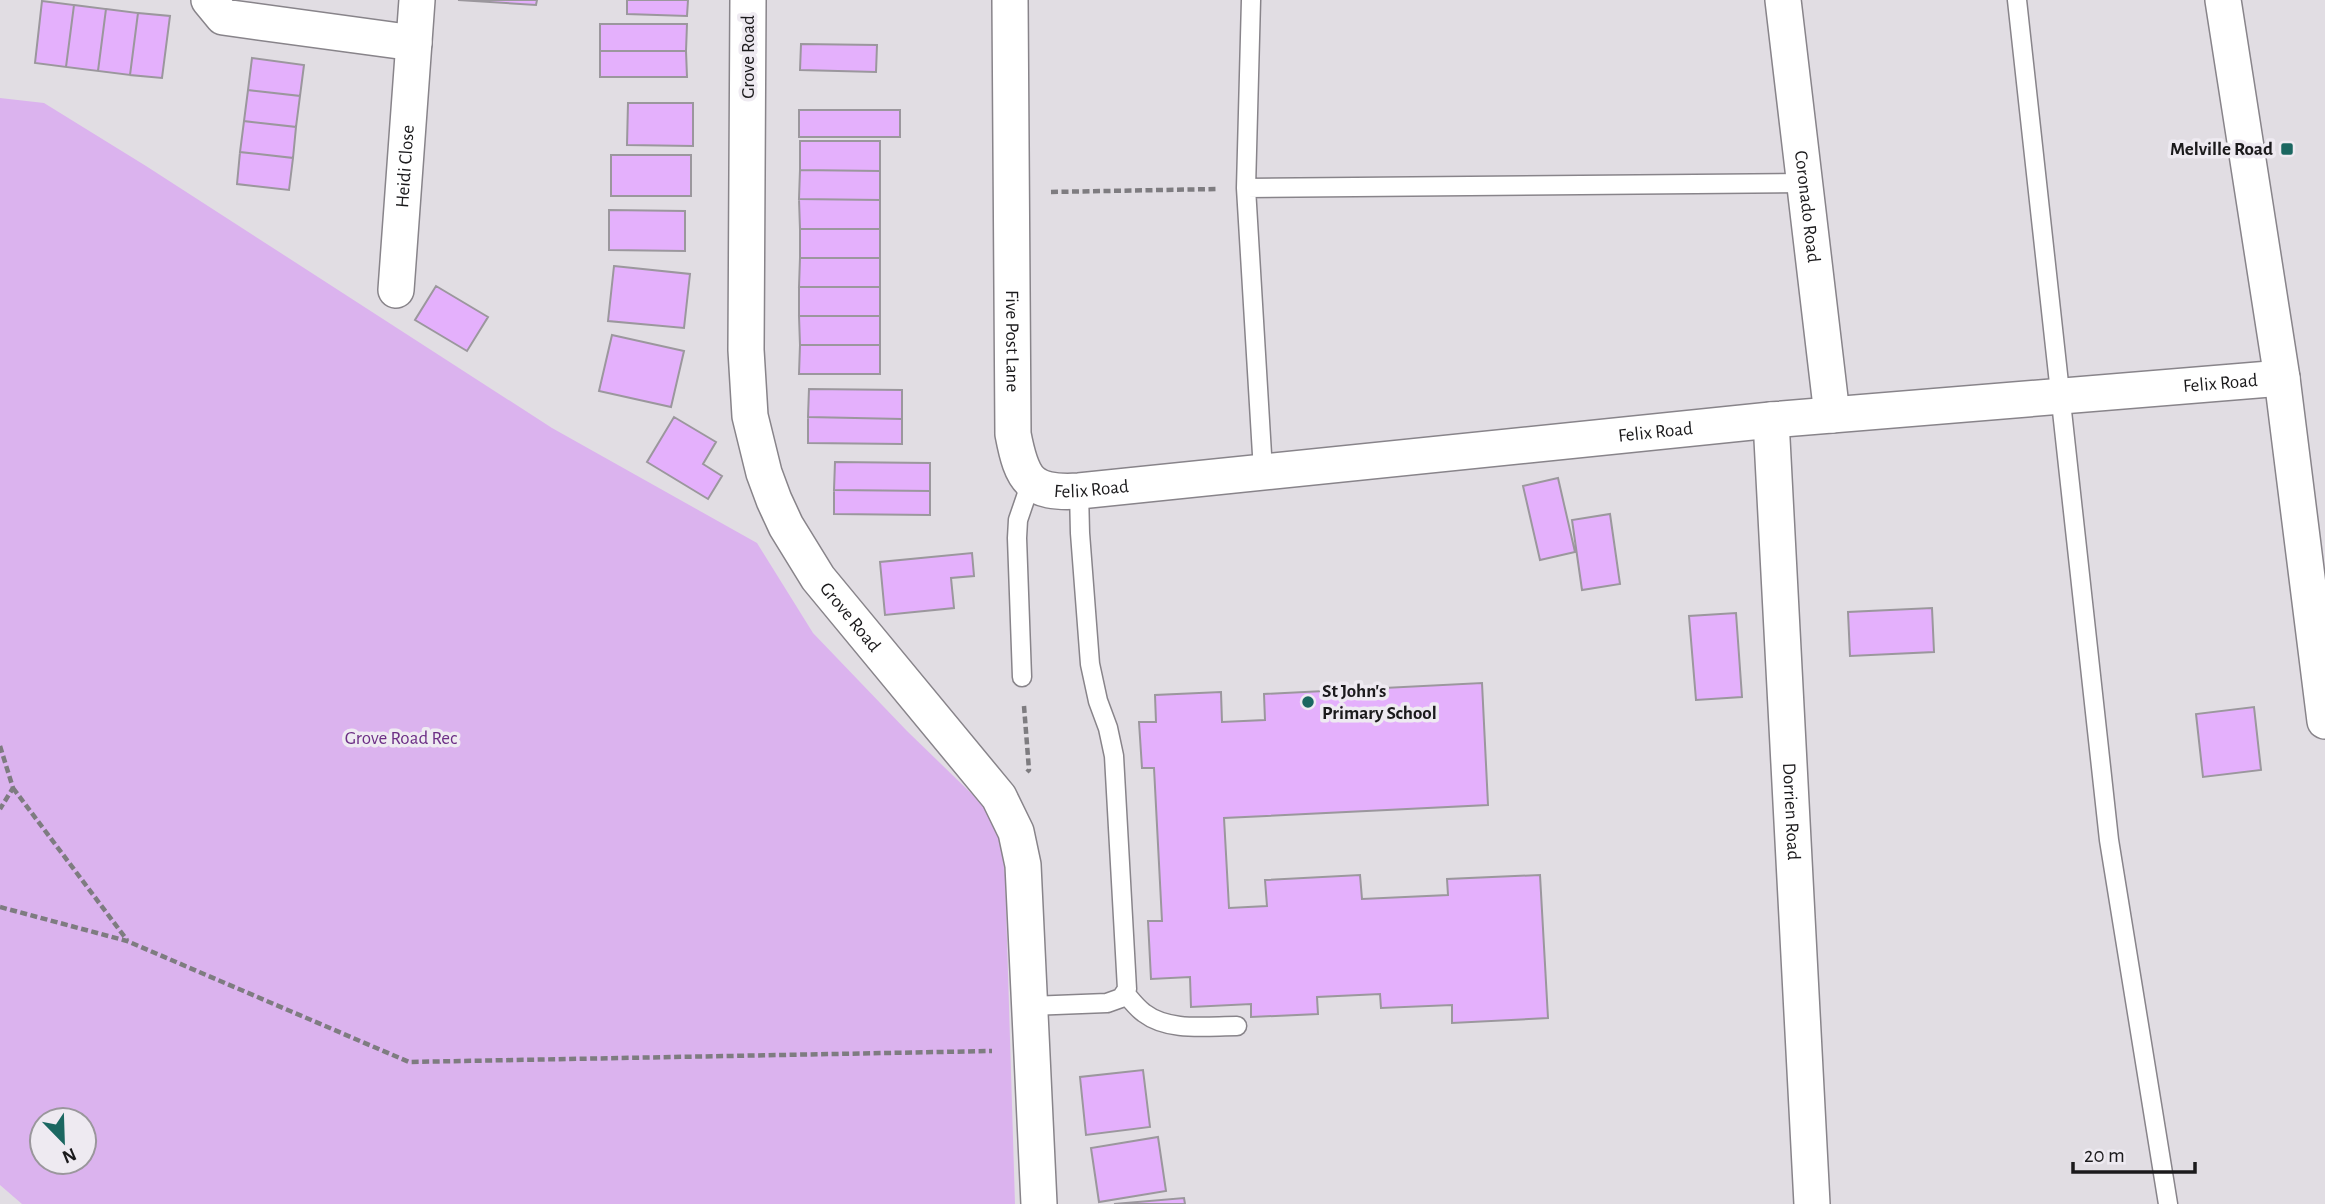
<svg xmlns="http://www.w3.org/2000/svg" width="2325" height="1204" font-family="'Alegreya Sans',sans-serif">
	<rect width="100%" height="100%" fill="#e1dde3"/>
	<path fill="#dbb3ee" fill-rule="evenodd" d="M 0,98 L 44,103 L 146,166 L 552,428 L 757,543 L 813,633 L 907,731 L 973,795 L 991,816 L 1000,835 L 1005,874 L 1015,1204 L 22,1204 L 0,1185 ZM 42,1120 L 84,1120 L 84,1162 L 42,1162 Z"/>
	<path fill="#e4b0fc" stroke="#9b979d" stroke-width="2" d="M 458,0 L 537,0 L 536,5 Z
		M 627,0 L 688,0 L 687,16 L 627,14 Z
		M 42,1 L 74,5 L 66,67 L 35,63 Z
		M 74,5 L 106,9 L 98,71 L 66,67 Z
		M 106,9 L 138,13 L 130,75 L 98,71 Z
		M 138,13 L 170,16 L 162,78 L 130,75 Z
		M 600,24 L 687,24 L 686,51 L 600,51 Z
		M 801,44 L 877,45 L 876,72 L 800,70 Z
		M 600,51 L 686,51 L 687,77 L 600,77 Z
		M 252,58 L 304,65 L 300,96 L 248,90 Z
		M 248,90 L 300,96 L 296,127 L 244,121 Z
		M 628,103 L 693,103 L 693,146 L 627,145 Z
		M 799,110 L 900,110 L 900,137 L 799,137 Z
		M 244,121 L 296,127 L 293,158 L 240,152 Z
		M 800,141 L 880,141 L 880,171 L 800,170 Z
		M 240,152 L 293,158 L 289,190 L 237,184 Z
		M 611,155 L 691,155 L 691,196 L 611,196 Z
		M 800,170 L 880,171 L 880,200 L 799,199 Z
		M 799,199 L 880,200 L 880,229 L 800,229 Z
		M 609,210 L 685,211 L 685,251 L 609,250 Z
		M 800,229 L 880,229 L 880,258 L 800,258 Z
		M 800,258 L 880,258 L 880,287 L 799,287 Z
		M 614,266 L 690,274 L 684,328 L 608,321 Z
		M 436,286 L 488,317 L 467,351 L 415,320 Z
		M 799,287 L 880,287 L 880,316 L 799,316 Z
		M 799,316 L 880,316 L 880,345 L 800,345 Z
		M 612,335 L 684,351 L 671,407 L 599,391 Z
		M 800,345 L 880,345 L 880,374 L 799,374 Z
		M 809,389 L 902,390 L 902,419 L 808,417 Z
		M 674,417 L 716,442 L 703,464 L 722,476 L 708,499 L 647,462 Z
		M 808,417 L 902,419 L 902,444 L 808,443 Z
		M 835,462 L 930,463 L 930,491 L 834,490 Z
		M 1558,478 L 1575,552 L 1540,560 L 1523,486 Z
		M 834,490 L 930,491 L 930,515 L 834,514 Z
		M 1610,514 L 1620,584 L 1582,590 L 1572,520 Z
		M 972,553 L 974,576 L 951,578 L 954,608 L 885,615 L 880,562 Z
		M 1932,608 L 1934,652 L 1850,656 L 1848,612 Z
		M 1736,613 L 1742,697 L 1696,700 L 1689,616 Z
		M 1482,683 L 1488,805 L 1224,818 L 1229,908 L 1267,906 L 1265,880 L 1360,875 L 1362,899 L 1448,895 L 1447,879 L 1540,875 L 1548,1018 L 1452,1023 L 1452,1005 L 1381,1008 L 1380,994 L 1317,997 L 1318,1014 L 1251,1017 L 1251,1004 L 1191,1007 L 1190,977 L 1151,979 L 1148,921 L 1162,921 L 1154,768 L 1142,768 L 1139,722 L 1156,722 L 1155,695 L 1221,692 L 1222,722 L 1265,720 L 1264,694 Z
		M 2254,707 L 2261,770 L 2203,777 L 2196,714 Z
		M 1143,1070 L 1150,1127 L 1086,1135 L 1080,1077 Z
		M 1158,1137 L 1166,1191 L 1099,1202 L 1091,1148 Z
		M 1184,1198 L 1185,1204 L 1114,1204 Z"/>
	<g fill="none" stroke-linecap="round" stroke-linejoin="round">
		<defs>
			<path id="lane" d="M 1251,0 L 1246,188 L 1263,471
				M 2017,0 L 2109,840 L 2168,1204
				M 1246,188 L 1805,183
				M 1022,677 L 1017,538 L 1018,520 L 1031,482
				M 1125,993 C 1131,1000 1137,1008 1144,1013 C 1169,1032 1207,1026 1237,1026
				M 1030,1006 L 1107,1003 L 1121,998 L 1127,989 L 1114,756 L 1108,728 L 1098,701 L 1090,664 L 1080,533 L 1079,491"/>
			<g id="street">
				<path d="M 209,0 L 223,17 L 414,43"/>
				<path id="s1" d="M 748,0 L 746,350 L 750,416 L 764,473 L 774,500 L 786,526 L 818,578 L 999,797 L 1016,832 L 1023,865 L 1039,1204"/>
				<path id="s2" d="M 1010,0 L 1013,434 C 1022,481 1030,494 1079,491 L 1771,420 L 2282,378"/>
				<path id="s3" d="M 1783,0 L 1832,415"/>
				<path d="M 2223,0 L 2282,378 L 2325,721"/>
				<path id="s4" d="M 396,290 L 417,0"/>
				<path id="s5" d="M 1771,420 L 1812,1204"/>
			</g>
		</defs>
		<use href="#lane" stroke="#88848a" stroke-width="21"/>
		<use href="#street" stroke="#88848a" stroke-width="38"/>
		<path stroke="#7e7c80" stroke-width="4.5" stroke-dasharray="7 3.5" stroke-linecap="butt" d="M 1051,192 L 1217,189
			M 1024,706 L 1029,770 L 1027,772
			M 0,746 L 13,788 L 0,809
			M 13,788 L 127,940
			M 0,907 L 127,941 L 409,1062 L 992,1051"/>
		<use href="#lane" stroke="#fff" stroke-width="18"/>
		<use href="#street" stroke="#fff" stroke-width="35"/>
	</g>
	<g fill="#1b6761" stroke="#eeeaf1" stroke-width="2.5">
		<rect x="2280" y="142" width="14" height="14" rx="3.5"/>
		<circle cx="1308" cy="702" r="7"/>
	</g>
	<g text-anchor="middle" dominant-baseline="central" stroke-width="7" stroke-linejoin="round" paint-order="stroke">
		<g font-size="19" fill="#1b1a1c" stroke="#eeeaf1">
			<text transform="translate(748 57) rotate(-90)">Grove Road</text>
			<text stroke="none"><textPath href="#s4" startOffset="124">Heidi Close</textPath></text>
			<text stroke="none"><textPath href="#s3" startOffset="208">Coronado Road</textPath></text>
			<text stroke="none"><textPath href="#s2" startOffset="341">Five Post Lane</textPath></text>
			<text stroke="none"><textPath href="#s2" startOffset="1682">Felix Road</textPath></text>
			<text stroke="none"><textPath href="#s2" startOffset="1115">Felix Road</textPath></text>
			<text stroke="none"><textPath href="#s2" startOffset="548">Felix Road</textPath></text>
			<text stroke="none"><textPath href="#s1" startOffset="644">Grove Road</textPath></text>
			<text stroke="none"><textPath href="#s5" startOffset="392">Dorrien Road</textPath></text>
		</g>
		<g font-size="19" font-weight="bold" fill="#1b1a1c" stroke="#eeeaf1" text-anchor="end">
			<text x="2273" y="149">Melville Road</text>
			<text x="1322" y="691" text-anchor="start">St John's<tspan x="1322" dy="22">Primary School</tspan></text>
		</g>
		<g font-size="19" fill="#6c2e85" stroke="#eeeaf1">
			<text x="401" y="738">Grove Road Rec</text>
		</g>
	</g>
	<g transform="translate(63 1141) rotate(157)"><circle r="33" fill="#eeeaf1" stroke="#9a979c" stroke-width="2"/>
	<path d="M0-5L12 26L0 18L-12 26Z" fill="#1b6761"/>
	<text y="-10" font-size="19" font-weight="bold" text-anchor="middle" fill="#1b1a1c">N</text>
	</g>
	<path d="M2073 1162v10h122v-10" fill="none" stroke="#1b1a1c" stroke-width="3.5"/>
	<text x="2084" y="1162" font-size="21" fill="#1b1a1c" stroke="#eeeaf1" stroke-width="5" paint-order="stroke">20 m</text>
</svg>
